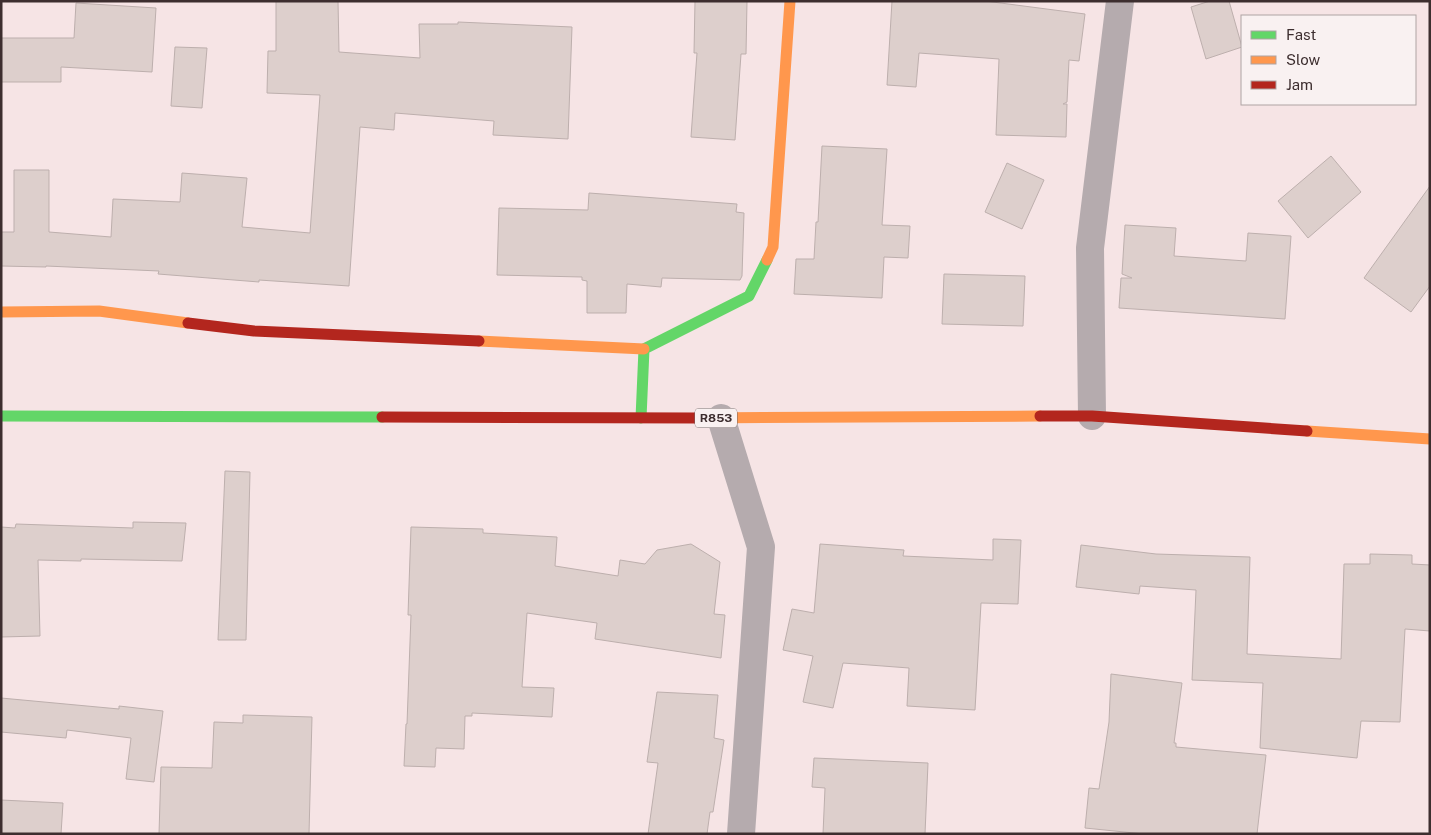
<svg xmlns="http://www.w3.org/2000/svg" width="1431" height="835" font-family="'Public Sans',sans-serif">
	<rect width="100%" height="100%" fill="#f6e4e5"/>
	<path fill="#ddcfcc" stroke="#bdafad" d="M 276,1 L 338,1 L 339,52 L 420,58 L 419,24 L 458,24 L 458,22 L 572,27 L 568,139 L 493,135 L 494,121 L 395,113 L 394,130 L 360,127 L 349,286 L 259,280 L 259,282 L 158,274 L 159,271 L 46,266 L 46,267 L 1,266 L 1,232 L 14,232 L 14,170 L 49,170 L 49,232 L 111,237 L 113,199 L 180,202 L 182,173 L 247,178 L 242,227 L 310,233 L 320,95 L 267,93 L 268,51 L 276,51 Z
		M 695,1 L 747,1 L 746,54 L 741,54 L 735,140 L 691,137 L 697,53 L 694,53 Z
		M 892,1 L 985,1 L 1085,14 L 1079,61 L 1069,60 L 1067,102 L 1063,104 L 1067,104 L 1066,137 L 996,135 L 999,59 L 919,53 L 916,87 L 887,85 Z
		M 1210,1 L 1229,1 L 1242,47 L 1206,59 L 1191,7 Z
		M 76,3 L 156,8 L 152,72 L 61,67 L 61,82 L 1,82 L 1,38 L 74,38 Z
		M 175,47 L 207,48 L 202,108 L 171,106 Z
		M 822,146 L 887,149 L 882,225 L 910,226 L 908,258 L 884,257 L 882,298 L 794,294 L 796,259 L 814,259 L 816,222 L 818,222 Z
		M 1331,156 L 1361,192 L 1308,238 L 1278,201 Z
		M 1007,163 L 1044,180 L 1022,229 L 985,212 Z
		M 1430,186 L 1430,286 L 1411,312 L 1364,278 Z
		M 589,193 L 737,204 L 736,212 L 744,213 L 742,276 L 740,280 L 662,278 L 661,287 L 627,284 L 626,313 L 587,313 L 587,281 L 582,280 L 582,277 L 497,275 L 499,208 L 588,210 Z
		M 1125,225 L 1176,228 L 1174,256 L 1246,261 L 1248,233 L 1291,236 L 1285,319 L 1119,308 L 1121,278 L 1132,278 L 1122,274 Z
		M 944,274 L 1025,276 L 1023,326 L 942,324 Z
		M 225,471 L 250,472 L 246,640 L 218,640 Z
		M 133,522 L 186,523 L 182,561 L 81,559 L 81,561 L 38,560 L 40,636 L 1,637 L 1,527 L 15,528 L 16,524 L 133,528 Z
		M 411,527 L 483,529 L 483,533 L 557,537 L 555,566 L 618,576 L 620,560 L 645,564 L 657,550 L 691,544 L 720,562 L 714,614 L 725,615 L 721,658 L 595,639 L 597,623 L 527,613 L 522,687 L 554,688 L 552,717 L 472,713 L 472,716 L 465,716 L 464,749 L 436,748 L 435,767 L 404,766 L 406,724 L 407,724 L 411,615 L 408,615 Z
		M 993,539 L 1021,540 L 1018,604 L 981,603 L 975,710 L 907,706 L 909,668 L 843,663 L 833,708 L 803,702 L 813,656 L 783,650 L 792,609 L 814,613 L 820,544 L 904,550 L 903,556 L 993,560 Z
		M 1081,545 L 1156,554 L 1250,557 L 1247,654 L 1341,659 L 1344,564 L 1370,564 L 1370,554 L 1412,555 L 1412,564 L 1430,565 L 1430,631 L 1405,629 L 1400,722 L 1361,721 L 1357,758 L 1260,748 L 1263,683 L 1192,680 L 1196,590 L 1140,586 L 1139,594 L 1076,587 Z
		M 1111,674 L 1182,683 L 1174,743 L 1176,743 L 1176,747 L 1266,755 L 1257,834 L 1144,834 L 1085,828 L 1089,788 L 1099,789 L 1109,722 Z
		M 657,692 L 718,695 L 714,738 L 724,740 L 713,812 L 710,812 L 707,834 L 648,834 L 658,763 L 647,762 Z
		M 1,698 L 119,709 L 119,706 L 163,711 L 154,782 L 126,779 L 131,738 L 67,730 L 66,738 L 1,732 Z
		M 243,715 L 312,717 L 309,834 L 159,834 L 161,767 L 212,768 L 214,722 L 243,723 Z
		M 814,758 L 928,763 L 925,834 L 823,834 L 825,788 L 812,787 Z
		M 1,800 L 63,803 L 61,834 L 1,834 Z"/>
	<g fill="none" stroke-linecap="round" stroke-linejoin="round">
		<path stroke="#b5abae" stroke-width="28" d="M 1092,416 L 1090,248 L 1120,1
			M 721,418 L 761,547 L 741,834"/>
		<path stroke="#63d668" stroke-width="11" d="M 1,416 L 382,417
			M 641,418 L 644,349 L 749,296 L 767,260"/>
		<path stroke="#ff974d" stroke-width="11" d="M 767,260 L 773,247 L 790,1
			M 1,312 L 99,311 L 188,323
			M 479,341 L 644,349
			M 697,418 L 1040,416
			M 1307,431 L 1430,439"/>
		<path stroke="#b3261e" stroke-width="11" d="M 188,323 L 254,331 L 479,341
			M 1040,416 L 1092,416 L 1307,431
			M 382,417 L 697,418"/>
	</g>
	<g text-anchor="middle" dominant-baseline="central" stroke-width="4.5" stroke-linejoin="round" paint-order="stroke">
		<rect fill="#f9f1f1" stroke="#756869" stroke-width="1" x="695" y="408.5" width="42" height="19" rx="4"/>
		<g font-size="12" font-weight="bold" fill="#3d2e2f">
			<text x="716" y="418">R853</text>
		</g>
	</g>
	<rect width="1431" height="835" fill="none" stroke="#3d2e2f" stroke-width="5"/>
	<rect x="1241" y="15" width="175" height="90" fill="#f9f1f1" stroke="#aea3a3"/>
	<rect x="1251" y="31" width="25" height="8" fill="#63d668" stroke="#aea3a3"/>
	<text x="1286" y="40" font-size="15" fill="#3d2e2f">Fast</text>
	<rect x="1251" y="56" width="25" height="8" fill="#ff974d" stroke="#aea3a3"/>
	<text x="1286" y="65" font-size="15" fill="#3d2e2f">Slow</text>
	<rect x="1251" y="81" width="25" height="8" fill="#b3261e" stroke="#aea3a3"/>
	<text x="1286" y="90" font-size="15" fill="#3d2e2f">Jam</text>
</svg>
